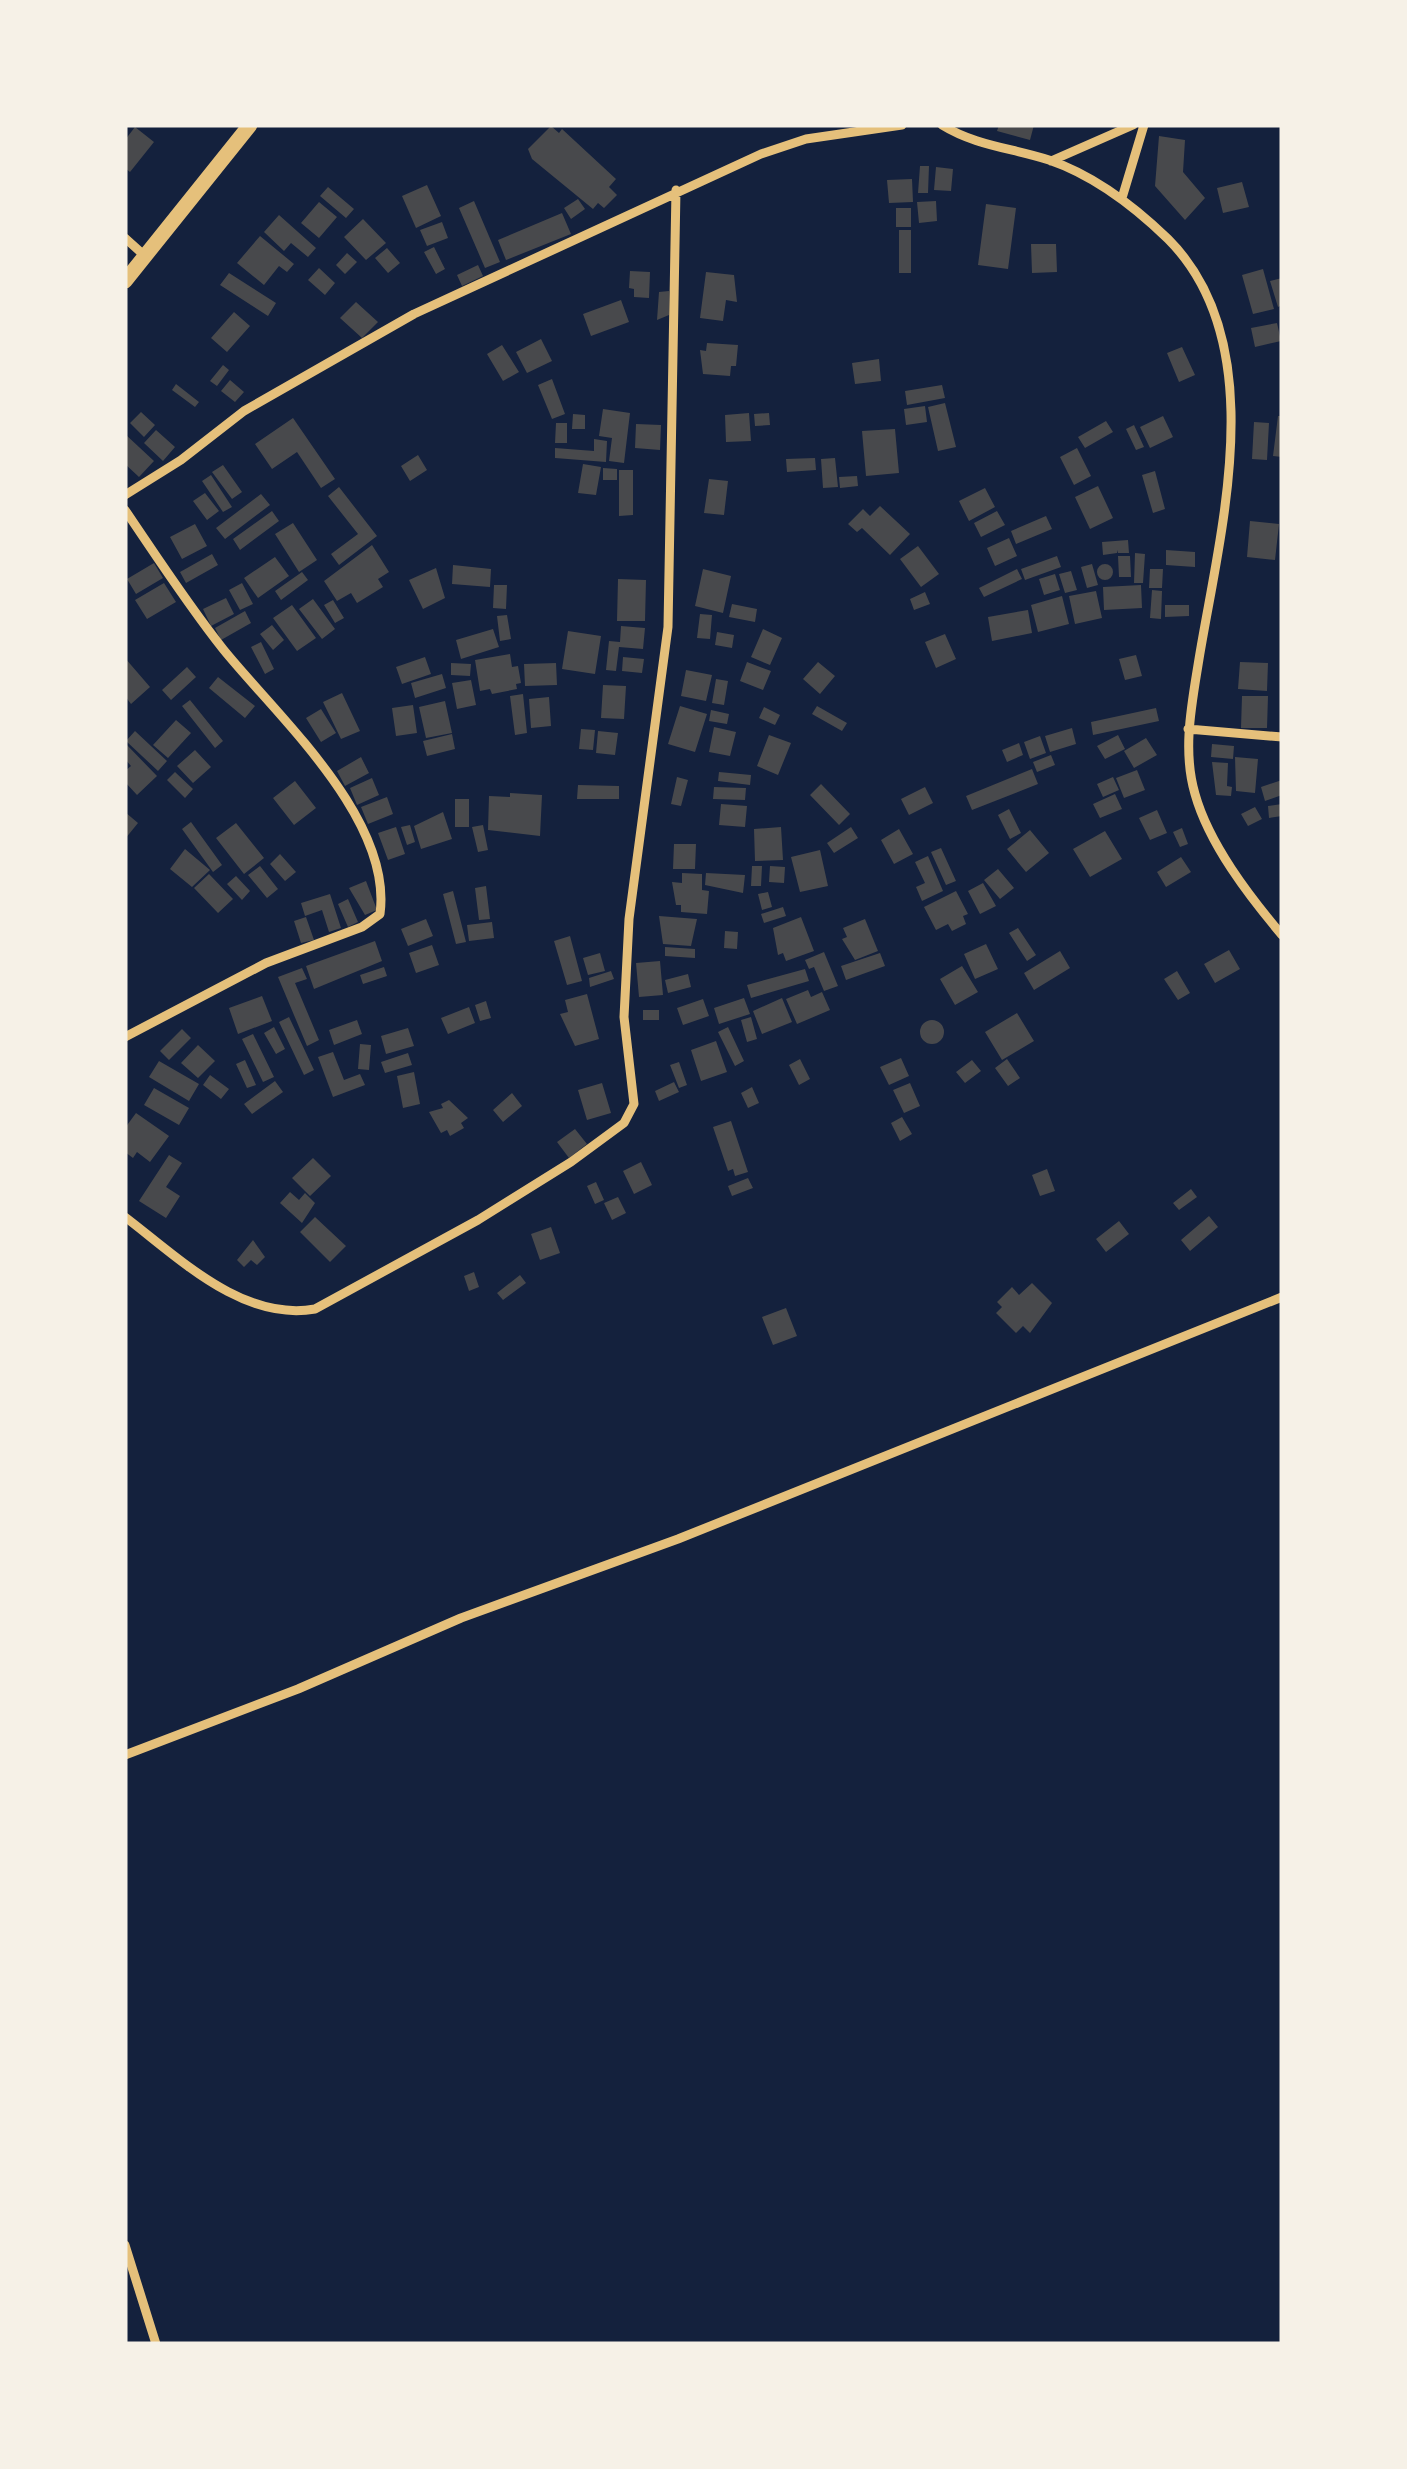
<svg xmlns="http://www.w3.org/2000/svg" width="1407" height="2469" font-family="Arial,sans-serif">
	<rect width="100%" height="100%" fill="#14213d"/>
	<path fill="#48494c" d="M 999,125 L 1034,125 L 1030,140 L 997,131 Z
		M 551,126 L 559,133 L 562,129 L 616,179 L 609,187 L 617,195 L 604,208 L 598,203 L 593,209 L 532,159 L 528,149 Z
		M 135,127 L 154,142 L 130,172 L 125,168 L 125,140 Z
		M 1159,136 L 1185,140 L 1183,172 L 1205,198 L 1185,220 L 1155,186 Z
		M 920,166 L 929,166 L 928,193 L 918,193 Z
		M 936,167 L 953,169 L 951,191 L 934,190 Z
		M 912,179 L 913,202 L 889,203 L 887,180 Z
		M 1242,182 L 1249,207 L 1223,213 L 1217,188 Z
		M 427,185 L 441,216 L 416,228 L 402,196 Z
		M 328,187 L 354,209 L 346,218 L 320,196 Z
		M 578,199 L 585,209 L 571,219 L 564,208 Z
		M 474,201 L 500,262 L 485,268 L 459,208 Z
		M 936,201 L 937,221 L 919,223 L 917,202 Z
		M 319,202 L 337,217 L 319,238 L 301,223 Z
		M 986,204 L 1016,208 L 1008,269 L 978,265 Z
		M 896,208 L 911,208 L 911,227 L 896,227 Z
		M 562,213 L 571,234 L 506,260 L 498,240 Z
		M 279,215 L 316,248 L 308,257 L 291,243 L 284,251 L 264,232 Z
		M 363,219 L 386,243 L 366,260 L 344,237 Z
		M 442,222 L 448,238 L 427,246 L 420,230 Z
		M 899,230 L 911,230 L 911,273 L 899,273 Z
		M 260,236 L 294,264 L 287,272 L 279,266 L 264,285 L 237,263 Z
		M 1031,244 L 1056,244 L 1057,272 L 1032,273 Z
		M 434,247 L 445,269 L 436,274 L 424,252 Z
		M 387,248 L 400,263 L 388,273 L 375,258 Z
		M 347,253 L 357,262 L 345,274 L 336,265 Z
		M 478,265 L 483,276 L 462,286 L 457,275 Z
		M 319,268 L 335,283 L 325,295 L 308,280 Z
		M 1263,269 L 1274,309 L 1253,314 L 1242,275 Z
		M 630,271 L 650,272 L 649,298 L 634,297 L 634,289 L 629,288 Z
		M 706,272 L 734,275 L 737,302 L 726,300 L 723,321 L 700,318 Z
		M 229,273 L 276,303 L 268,316 L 220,285 Z
		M 1282,278 L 1282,305 L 1278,307 L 1270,281 Z
		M 669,291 L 669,315 L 657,320 L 659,292 Z
		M 621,300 L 629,322 L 591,336 L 583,314 Z
		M 356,302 L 378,322 L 362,338 L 340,318 Z
		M 234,312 L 250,326 L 227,352 L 211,338 Z
		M 1277,323 L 1281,341 L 1255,347 L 1251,328 Z
		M 541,339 L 552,361 L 527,373 L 516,352 Z
		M 707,343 L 738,345 L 736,366 L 731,366 L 730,376 L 703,374 L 700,350 L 706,351 Z
		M 502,345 L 519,372 L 503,381 L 487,354 Z
		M 1182,347 L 1195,375 L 1179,382 L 1167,353 Z
		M 879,359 L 881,381 L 855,384 L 852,363 Z
		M 223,365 L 229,370 L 217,386 L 210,381 Z
		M 552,379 L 565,414 L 552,419 L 538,385 Z
		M 230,380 L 244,392 L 235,402 L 221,391 Z
		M 176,384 L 199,402 L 195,407 L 172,390 Z
		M 942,385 L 945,398 L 907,405 L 905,391 Z
		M 945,403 L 956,447 L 938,451 L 928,407 Z
		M 925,406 L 927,422 L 906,425 L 904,409 Z
		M 603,409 L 630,413 L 624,463 L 609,461 L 612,438 L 599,436 Z
		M 141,412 L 155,425 L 144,437 L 130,423 Z
		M 749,413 L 751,441 L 726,442 L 725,415 Z
		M 769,413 L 770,425 L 755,426 L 754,414 Z
		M 573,414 L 585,415 L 585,429 L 572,429 Z
		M 1163,416 L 1173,437 L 1150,448 L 1140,427 Z
		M 1278,416 L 1282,416 L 1282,457 L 1273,456 Z
		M 293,418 L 335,479 L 321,488 L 297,452 L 272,469 L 255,444 Z
		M 1106,421 L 1113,432 L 1085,448 L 1078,437 Z
		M 1254,422 L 1269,423 L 1267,460 L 1252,459 Z
		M 556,423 L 567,423 L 567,443 L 555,443 Z
		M 636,424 L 661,425 L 660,450 L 635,448 Z
		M 1134,425 L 1144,447 L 1136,450 L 1126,429 Z
		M 895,429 L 899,473 L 866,476 L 862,431 Z
		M 156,430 L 175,447 L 163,461 L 144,443 Z
		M 125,434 L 154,461 L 139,477 L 125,464 Z
		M 594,439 L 607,441 L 606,462 L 555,458 L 555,448 L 594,451 Z
		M 1077,448 L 1091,476 L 1074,485 L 1060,457 Z
		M 418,455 L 427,470 L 410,481 L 401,466 Z
		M 815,458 L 816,470 L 787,472 L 786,459 Z
		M 835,458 L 838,487 L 823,488 L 821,459 Z
		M 583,464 L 601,467 L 596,495 L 578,493 Z
		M 223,465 L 242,492 L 232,499 L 212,472 Z
		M 603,468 L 617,469 L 617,480 L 603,480 Z
		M 619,470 L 633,470 L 633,515 L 619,516 Z
		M 1155,471 L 1165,509 L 1153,513 L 1142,475 Z
		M 211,475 L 232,507 L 223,512 L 202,481 Z
		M 857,476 L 858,486 L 840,488 L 839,477 Z
		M 709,479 L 728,481 L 724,515 L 704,513 Z
		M 1098,486 L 1113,518 L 1090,529 L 1075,497 Z
		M 339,487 L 377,536 L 339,565 L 331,554 L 358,534 L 328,496 Z
		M 985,488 L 995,507 L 969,521 L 959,501 Z
		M 205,493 L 219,511 L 207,520 L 193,501 Z
		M 261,494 L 270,505 L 225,539 L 216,528 Z
		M 880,506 L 910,534 L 890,555 L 862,528 L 857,532 L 848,524 L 863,509 L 870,516 Z
		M 272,511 L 279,521 L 240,550 L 233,539 Z
		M 997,511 L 1005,525 L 981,537 L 974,523 Z
		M 1046,516 L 1052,529 L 1016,544 L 1011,531 Z
		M 1250,521 L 1279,524 L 1275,560 L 1247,557 Z
		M 293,523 L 317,560 L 299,572 L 275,534 Z
		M 195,524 L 207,546 L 182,559 L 170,537 Z
		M 1009,538 L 1017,556 L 995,566 L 987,548 Z
		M 1128,540 L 1129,553 L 1118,553 L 1118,550 L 1117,553 L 1103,555 L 1102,542 Z
		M 372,545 L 389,572 L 378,579 L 383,587 L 357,603 L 351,593 L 337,601 L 324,581 Z
		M 918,546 L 939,574 L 921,587 L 900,559 Z
		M 1166,550 L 1195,552 L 1195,567 L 1166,565 Z
		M 1135,553 L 1145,554 L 1143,583 L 1134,583 Z
		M 212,554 L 218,565 L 186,583 L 180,572 Z
		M 1057,556 L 1061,567 L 1025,580 L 1021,569 Z
		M 1118,556 L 1130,556 L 1131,577 L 1119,577 Z
		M 275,557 L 289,576 L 258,598 L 244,578 Z
		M 154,563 L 163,578 L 136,594 L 127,579 Z
		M1097 572a8 8 0 1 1 16 0a8 8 0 1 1-16 0Z
		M 1092,564 L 1098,585 L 1087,588 L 1081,567 Z
		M 453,565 L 491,569 L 490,587 L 452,584 Z
		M 436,568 L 445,598 L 423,609 L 409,580 Z
		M 703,569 L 731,576 L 723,613 L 695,606 Z
		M 1017,569 L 1022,579 L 984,597 L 979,588 Z
		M 1150,569 L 1163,569 L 1162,588 L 1149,588 Z
		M 1071,571 L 1077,590 L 1065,593 L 1059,574 Z
		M 302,572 L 308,580 L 281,600 L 275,591 Z
		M 1055,574 L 1060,590 L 1044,595 L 1039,579 Z
		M 618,579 L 646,580 L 645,621 L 617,621 Z
		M 164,583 L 176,602 L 147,619 L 135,600 Z
		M 242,583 L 253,604 L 240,610 L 229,590 Z
		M 494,585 L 507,585 L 506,609 L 493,608 Z
		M 1141,585 L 1142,608 L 1104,610 L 1103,587 Z
		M 1152,590 L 1162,591 L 1161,619 L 1150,618 Z
		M 1096,591 L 1102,618 L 1075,624 L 1069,596 Z
		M 925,592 L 930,604 L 914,610 L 910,599 Z
		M 1062,596 L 1069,624 L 1038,632 L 1031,605 Z
		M 226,598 L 234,614 L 211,626 L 203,609 Z
		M 313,599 L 335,629 L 322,639 L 299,609 Z
		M 333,600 L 344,618 L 335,623 L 324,605 Z
		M 732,604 L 757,609 L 755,622 L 729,617 Z
		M 292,605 L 316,638 L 297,651 L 273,618 Z
		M 1165,605 L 1189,605 L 1189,616 L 1165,617 Z
		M 1028,610 L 1032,633 L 992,641 L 988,617 Z
		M 245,611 L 251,623 L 221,640 L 215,628 Z
		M 700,614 L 712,615 L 710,639 L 697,638 Z
		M 507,615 L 511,639 L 500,641 L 497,616 Z
		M 272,625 L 284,640 L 273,650 L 260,634 Z
		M 621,626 L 645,628 L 643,649 L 619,647 L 616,671 L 606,670 L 609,641 L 620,642 Z
		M 493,629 L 499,647 L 461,659 L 456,640 Z
		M 763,629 L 782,638 L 770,665 L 751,657 Z
		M 568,631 L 601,636 L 595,674 L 562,669 Z
		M 717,632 L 734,635 L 732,648 L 715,645 Z
		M 945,634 L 956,659 L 936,668 L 925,642 Z
		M 261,642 L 274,669 L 265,674 L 251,647 Z
		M 510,654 L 512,667 L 518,666 L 521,683 L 516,684 L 517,689 L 492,694 L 490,689 L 480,691 L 475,660 Z
		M 1136,655 L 1142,676 L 1125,680 L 1119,659 Z
		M 425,657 L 431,674 L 402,684 L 396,667 Z
		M 623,657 L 644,659 L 642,673 L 622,671 Z
		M 125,658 L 150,687 L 131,704 L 125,696 Z
		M 747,662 L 771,671 L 763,690 L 740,681 Z
		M 818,662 L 835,676 L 820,694 L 803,679 Z
		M 1240,662 L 1268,663 L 1267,691 L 1238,689 Z
		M 451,663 L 471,664 L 470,676 L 451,675 Z
		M 556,663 L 557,685 L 525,686 L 524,664 Z
		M 187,667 L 196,677 L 171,700 L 162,690 Z
		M 686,670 L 712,675 L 706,701 L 681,696 Z
		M 442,674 L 446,688 L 415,698 L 411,683 Z
		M 218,677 L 255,706 L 245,718 L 209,688 Z
		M 716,679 L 728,681 L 724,705 L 712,703 Z
		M 471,680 L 476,705 L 457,709 L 452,683 Z
		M 603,685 L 626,686 L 624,719 L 601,718 Z
		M 342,693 L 360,731 L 341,739 L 323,702 Z
		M 523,694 L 527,733 L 515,735 L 510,696 Z
		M 1242,696 L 1268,696 L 1267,728 L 1241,728 Z
		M 549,697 L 551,726 L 531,728 L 529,699 Z
		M 190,700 L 223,741 L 215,748 L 182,706 Z
		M 445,701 L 452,733 L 426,738 L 419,707 Z
		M 413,705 L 417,733 L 396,736 L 392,708 Z
		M 680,706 L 707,714 L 695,752 L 668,744 Z
		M 817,706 L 847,723 L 842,731 L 812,714 Z
		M 764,707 L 780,715 L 775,725 L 759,718 Z
		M 1156,708 L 1159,721 L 1093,735 L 1091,722 Z
		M 321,709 L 336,733 L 321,742 L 306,718 Z
		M 711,710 L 729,714 L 727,724 L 709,721 Z
		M 176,720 L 191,733 L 168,758 L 153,745 Z
		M 714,727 L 736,732 L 730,756 L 709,752 Z
		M 1072,728 L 1076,744 L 1050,752 L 1045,736 Z
		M 581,729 L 595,730 L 593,750 L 579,749 Z
		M 135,731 L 167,761 L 158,771 L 126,741 Z
		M 598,731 L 618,733 L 615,755 L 596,753 Z
		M 452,734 L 455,749 L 427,756 L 423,741 Z
		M 769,735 L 791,743 L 778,775 L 757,766 Z
		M 1118,735 L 1125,749 L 1105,759 L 1097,746 Z
		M 1040,736 L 1046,753 L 1030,759 L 1024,742 Z
		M 1146,738 L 1157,755 L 1134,768 L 1124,751 Z
		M 125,743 L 157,776 L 137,795 L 125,782 L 125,771 L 131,766 L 125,759 Z
		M 1019,743 L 1023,755 L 1007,762 L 1002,750 Z
		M 1212,744 L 1234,746 L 1233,759 L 1211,757 Z
		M 195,750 L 211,767 L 193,783 L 177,766 Z
		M 1051,755 L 1055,765 L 1037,772 L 1033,762 Z
		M 361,757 L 369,773 L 345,786 L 337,771 Z
		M 1235,757 L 1258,759 L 1255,793 L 1236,791 Z
		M 1212,762 L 1228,763 L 1227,786 L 1232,787 L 1231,796 L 1216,795 Z
		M 1032,769 L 1038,784 L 972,810 L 966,796 Z
		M 1137,770 L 1145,790 L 1124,798 L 1116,778 Z
		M 175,772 L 193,789 L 185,798 L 167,780 Z
		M 719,772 L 751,775 L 750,785 L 718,781 Z
		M 677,777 L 688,780 L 681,806 L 671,804 Z
		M 1113,777 L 1119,790 L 1103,797 L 1097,784 Z
		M 372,778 L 379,795 L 357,805 L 350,788 Z
		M 1282,780 L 1282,795 L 1265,801 L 1261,787 Z
		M 295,781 L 316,808 L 294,825 L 273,798 Z
		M 821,784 L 850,814 L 839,825 L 810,795 Z
		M 578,785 L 619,786 L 619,799 L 577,799 Z
		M 714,787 L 746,788 L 745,800 L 713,799 Z
		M 925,787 L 933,803 L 909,815 L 901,799 Z
		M 510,793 L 542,795 L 540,836 L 488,830 L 489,796 L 510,797 Z
		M 1115,794 L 1122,809 L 1100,818 L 1093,804 Z
		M 387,797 L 393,814 L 368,824 L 361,807 Z
		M 455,799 L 469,799 L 469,827 L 455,827 Z
		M 721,804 L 747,806 L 745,827 L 719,825 Z
		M 1282,804 L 1282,816 L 1269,818 L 1268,806 Z
		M 1255,807 L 1262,819 L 1248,826 L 1241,814 Z
		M 1009,809 L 1021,833 L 1010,839 L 998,815 Z
		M 1157,810 L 1167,833 L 1150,840 L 1139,818 Z
		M 125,812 L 138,823 L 125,839 Z
		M 443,812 L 452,839 L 421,849 L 414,826 Z
		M 191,822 L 222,865 L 213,872 L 182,829 Z
		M 236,823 L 264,858 L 244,874 L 216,838 Z
		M 410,825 L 415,842 L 407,845 L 401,827 Z
		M 483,825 L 488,850 L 478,852 L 472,827 Z
		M 396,827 L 405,854 L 388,860 L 378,833 Z
		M 781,827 L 783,860 L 755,861 L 754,829 Z
		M 851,827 L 858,838 L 834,853 L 827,843 Z
		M 1182,828 L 1188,844 L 1180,847 L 1173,832 Z
		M 899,829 L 913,854 L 894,864 L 881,840 Z
		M 1030,830 L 1049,853 L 1026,872 L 1007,849 Z
		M 1105,831 L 1122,859 L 1090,877 L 1073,849 Z
		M 674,844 L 696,844 L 695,869 L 673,869 Z
		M 941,848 L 956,881 L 946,885 L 931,852 Z
		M 185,849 L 210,870 L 192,887 L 170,869 Z
		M 820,850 L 828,886 L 800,892 L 791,857 Z
		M 280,854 L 296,872 L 285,881 L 270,864 Z
		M 928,856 L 943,891 L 922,901 L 916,887 L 925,883 L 915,862 Z
		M 1181,857 L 1191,872 L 1166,887 L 1157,872 Z
		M 260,866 L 278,889 L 267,898 L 248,875 Z
		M 752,866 L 762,866 L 761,886 L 751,886 Z
		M 770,866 L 785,867 L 784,883 L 769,882 Z
		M 998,869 L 1014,888 L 1000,899 L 984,880 Z
		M 682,873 L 702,874 L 702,890 L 709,891 L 707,914 L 681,912 L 681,905 L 676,905 L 672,882 L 682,883 Z
		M 706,873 L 745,875 L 743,893 L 705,885 Z
		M 209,874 L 233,899 L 218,913 L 194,888 Z
		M 236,876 L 250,891 L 242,900 L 227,884 Z
		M 366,881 L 377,910 L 365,915 L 349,888 Z
		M 983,883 L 996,906 L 980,914 L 968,891 Z
		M 486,886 L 490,919 L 479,920 L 475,888 Z
		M 453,891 L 466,942 L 456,944 L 443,894 Z
		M 956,891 L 968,914 L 963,916 L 966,924 L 952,931 L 948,924 L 936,930 L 924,907 Z
		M 768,892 L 772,907 L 762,910 L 758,894 Z
		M 330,894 L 341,928 L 329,932 L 322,910 L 305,916 L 301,903 Z
		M 348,899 L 358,922 L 348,927 L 338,904 Z
		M 783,907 L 786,916 L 764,923 L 761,914 Z
		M 659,916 L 697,919 L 691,946 L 663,944 Z
		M 306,917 L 314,940 L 301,943 L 294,921 Z
		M 801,917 L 814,951 L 786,961 L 783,953 L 778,955 L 773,928 Z
		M 426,919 L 433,936 L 408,946 L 401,929 Z
		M 865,919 L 878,951 L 855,960 L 842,939 L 847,937 L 843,928 Z
		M 492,922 L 494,938 L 469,941 L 467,925 Z
		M 1018,928 L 1036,955 L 1027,961 L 1009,933 Z
		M 725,931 L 738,932 L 737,949 L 724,948 Z
		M 570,936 L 582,981 L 567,985 L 554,941 Z
		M 375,941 L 382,961 L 314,989 L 306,966 Z
		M 986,944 L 998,969 L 975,979 L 964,954 Z
		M 432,945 L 439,965 L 416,973 L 409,953 Z
		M 665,947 L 695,949 L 695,958 L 665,956 Z
		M 1229,950 L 1240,969 L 1215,983 L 1204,964 Z
		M 1060,951 L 1070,968 L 1034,990 L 1024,973 Z
		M 824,952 L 838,986 L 824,991 L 814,967 L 809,969 L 805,960 Z
		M 600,953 L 605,971 L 588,975 L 583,958 Z
		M 880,953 L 885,966 L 846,980 L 841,966 Z
		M 660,961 L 663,995 L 639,997 L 636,963 Z
		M 962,966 L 978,992 L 955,1005 L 940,979 Z
		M 384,967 L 387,976 L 363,984 L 360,975 Z
		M 302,968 L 307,979 L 295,983 L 319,1040 L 307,1046 L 278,977 Z
		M 805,969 L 809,981 L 751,998 L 747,985 Z
		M 611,971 L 614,979 L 590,987 L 589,978 Z
		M 1177,971 L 1190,993 L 1178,1000 L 1164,979 Z
		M 688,974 L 691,987 L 668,993 L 665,980 Z
		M 808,990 L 811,997 L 822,992 L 830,1010 L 797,1024 L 786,999 Z
		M 587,994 L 599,1039 L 575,1046 L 560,1014 L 568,1012 L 565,1000 Z
		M 262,996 L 272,1021 L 238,1034 L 229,1008 Z
		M 744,998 L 750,1014 L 719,1024 L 714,1008 Z
		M 782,998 L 792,1022 L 762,1034 L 753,1011 Z
		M 703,999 L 709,1016 L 683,1025 L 677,1008 Z
		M 486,1001 L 491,1018 L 480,1021 L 475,1005 Z
		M 469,1007 L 475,1023 L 448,1034 L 441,1018 Z
		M 643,1010 L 659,1010 L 659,1020 L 643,1020 Z
		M 1017,1013 L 1034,1041 L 1002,1060 L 985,1032 Z
		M 289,1017 L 314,1070 L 304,1075 L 279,1022 Z
		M 751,1017 L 757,1039 L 747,1042 L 741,1020 Z
		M 357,1020 L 362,1034 L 334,1045 L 329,1030 Z
		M920 1032a12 12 0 1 1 24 0a12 12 0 1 1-24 0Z
		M 274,1027 L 285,1049 L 276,1054 L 264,1033 Z
		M 728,1027 L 744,1061 L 735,1066 L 718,1032 Z
		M 408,1028 L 414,1046 L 386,1054 L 381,1036 Z
		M 182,1029 L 191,1038 L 169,1060 L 160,1051 Z
		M 253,1034 L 274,1077 L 263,1082 L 242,1039 Z
		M 716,1041 L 727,1072 L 701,1081 L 691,1050 Z
		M 360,1044 L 371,1045 L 369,1070 L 358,1069 Z
		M 198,1045 L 215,1061 L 198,1078 L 181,1063 Z
		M 333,1052 L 344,1080 L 360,1074 L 365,1085 L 333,1097 L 318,1057 Z
		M 408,1053 L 412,1065 L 385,1073 L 381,1062 Z
		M 901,1058 L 909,1076 L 889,1085 L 880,1067 Z
		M 800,1059 L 810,1079 L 799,1085 L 789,1065 Z
		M 1007,1059 L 1020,1078 L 1008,1086 L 995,1068 Z
		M 245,1060 L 256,1085 L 247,1088 L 236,1064 Z
		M 972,1060 L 981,1071 L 965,1083 L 956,1072 Z
		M 159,1061 L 199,1084 L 189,1101 L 149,1077 Z
		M 679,1062 L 687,1085 L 679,1088 L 670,1065 Z
		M 414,1072 L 420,1104 L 403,1108 L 397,1076 Z
		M 210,1075 L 229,1089 L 221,1099 L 203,1085 Z
		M 275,1081 L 283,1092 L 252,1114 L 244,1104 Z
		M 674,1082 L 679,1092 L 659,1101 L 655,1091 Z
		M 602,1083 L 611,1113 L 587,1120 L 578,1090 Z
		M 910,1083 L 920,1106 L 904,1113 L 893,1090 Z
		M 752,1087 L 759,1103 L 748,1108 L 741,1093 Z
		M 154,1088 L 189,1108 L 179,1125 L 144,1105 Z
		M 512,1093 L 522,1106 L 503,1122 L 493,1110 Z
		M 449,1100 L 468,1118 L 461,1123 L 464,1128 L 450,1136 L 447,1130 L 441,1133 L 429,1112 L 443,1108 L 441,1104 Z
		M 136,1113 L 169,1136 L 150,1162 L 137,1152 L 133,1158 L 125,1152 L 125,1128 Z
		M 902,1117 L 912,1134 L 900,1141 L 891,1123 Z
		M 731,1121 L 748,1172 L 735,1176 L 733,1169 L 728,1171 L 713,1127 Z
		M 575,1129 L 587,1144 L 569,1158 L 557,1142 Z
		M 169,1155 L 182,1163 L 166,1187 L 180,1196 L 166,1218 L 139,1201 Z
		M 313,1158 L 331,1176 L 310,1196 L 292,1178 Z
		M 641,1162 L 652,1185 L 634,1194 L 623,1171 Z
		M 1047,1169 L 1055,1191 L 1040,1196 L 1032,1175 Z
		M 748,1178 L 753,1188 L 732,1196 L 728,1186 Z
		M 596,1182 L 604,1200 L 595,1204 L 587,1186 Z
		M 1191,1189 L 1197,1197 L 1179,1210 L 1173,1203 Z
		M 290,1192 L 299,1200 L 305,1193 L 315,1203 L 302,1223 L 280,1203 Z
		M 618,1197 L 626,1213 L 612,1220 L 604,1203 Z
		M 1209,1216 L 1218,1227 L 1190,1251 L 1181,1240 Z
		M 315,1217 L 346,1246 L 330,1262 L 300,1232 Z
		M 1119,1221 L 1129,1234 L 1106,1252 L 1096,1239 Z
		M 551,1227 L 560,1253 L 540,1260 L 531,1234 Z
		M 253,1240 L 265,1257 L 257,1265 L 251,1260 L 244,1267 L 237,1260 Z
		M 474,1272 L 479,1287 L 469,1291 L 464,1276 Z
		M 520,1275 L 526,1283 L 503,1300 L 497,1293 Z
		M 1032,1283 L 1052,1303 L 1030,1333 L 1023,1326 L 1016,1333 L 996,1313 L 1002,1307 L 997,1302 L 1012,1287 L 1019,1295 Z
		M 786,1308 L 797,1336 L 773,1345 L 762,1317 Z"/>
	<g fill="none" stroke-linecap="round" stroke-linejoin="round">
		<path stroke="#e5c07b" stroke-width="9" d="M 942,125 C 976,146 1012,148 1049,160 C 1093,175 1135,207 1168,239 C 1273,344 1220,531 1199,659 C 1192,703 1182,750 1195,794 C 1209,844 1249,896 1282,935
			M 1051,161 L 1133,125
			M 1122,198 L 1144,125
			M 125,238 L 145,256
			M 125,495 L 181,460 L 244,411 L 414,314 L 761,154 L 806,139 L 902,125
			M 125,510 C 157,557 188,605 223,649 C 277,716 393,819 380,914 L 362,927 L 266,963 L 125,1037
			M 1188,729 L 1282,737
			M 125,1217 C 179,1258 243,1322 315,1309 L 478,1220 L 571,1162 L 624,1123 L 634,1104 L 624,1017 L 629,919 L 668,627 L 676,190
			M 125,1755 L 298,1689 L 461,1618 L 678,1539 L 1282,1297
			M 125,2245 L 156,2344"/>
		<path stroke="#e5c07b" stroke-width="15" d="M 125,281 L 250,125"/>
	</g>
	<rect width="1407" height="2469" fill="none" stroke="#f6f1e7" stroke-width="255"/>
</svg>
